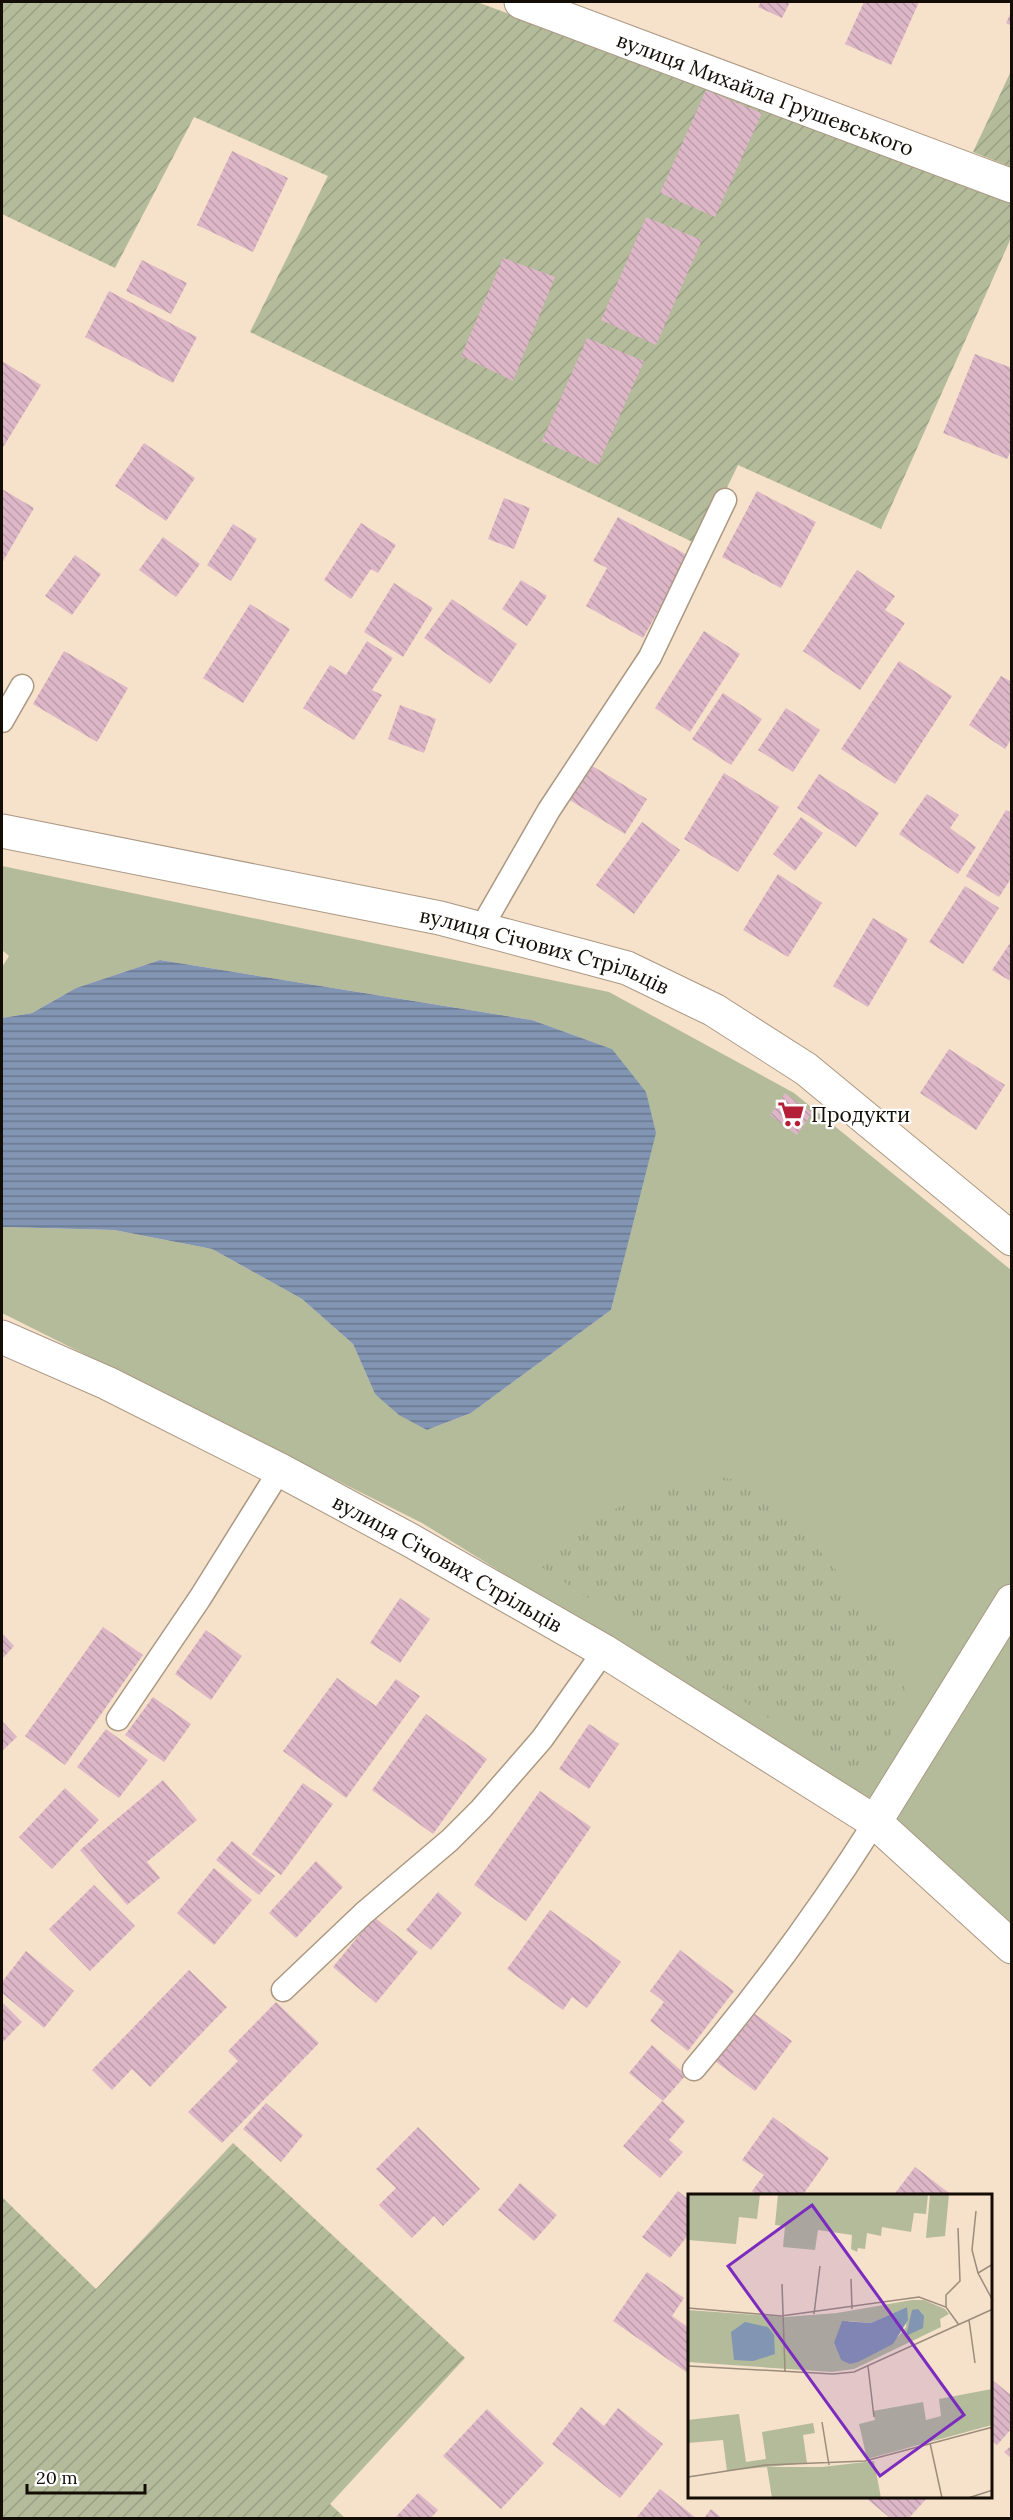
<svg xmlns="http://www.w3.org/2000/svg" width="1013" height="2520" font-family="Lora,serif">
	<defs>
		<pattern id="park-tufts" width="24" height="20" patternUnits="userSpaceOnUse" patternTransform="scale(1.5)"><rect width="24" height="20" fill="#b3bb9a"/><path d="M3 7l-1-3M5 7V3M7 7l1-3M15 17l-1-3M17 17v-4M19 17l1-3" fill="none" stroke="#99a083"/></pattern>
		<pattern id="garden-furrows" width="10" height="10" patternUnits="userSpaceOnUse" patternTransform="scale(1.5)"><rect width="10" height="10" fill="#b3bb9a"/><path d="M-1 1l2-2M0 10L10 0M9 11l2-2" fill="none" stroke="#99a083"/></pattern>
		<pattern id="water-rules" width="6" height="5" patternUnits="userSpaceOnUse" patternTransform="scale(1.5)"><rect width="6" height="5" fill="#8295b2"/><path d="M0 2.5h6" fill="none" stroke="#69788f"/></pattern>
		<pattern id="building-back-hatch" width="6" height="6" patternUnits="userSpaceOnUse" patternTransform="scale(1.5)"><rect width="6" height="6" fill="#ddb7c7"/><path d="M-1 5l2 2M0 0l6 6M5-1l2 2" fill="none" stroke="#bd9ca9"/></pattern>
	</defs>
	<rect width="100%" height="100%" fill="#f6e1cb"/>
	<path fill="#b3bb9a" d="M 2,866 L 609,992 L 794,1093 L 1011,1270 L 1011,1928 L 855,1791 L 422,1523 L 2,1313 L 2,1227 L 114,1230 L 212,1249 L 302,1299 L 353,1344 L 375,1394 L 427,1430 L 471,1413 L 611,1310 L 624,1257 L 612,1049 L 532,1020 L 160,960 L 76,988 L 32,1013 L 2,1018 L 2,967 L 9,956 L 2,950 Z"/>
	<path fill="url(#park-tufts)" d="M 720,1477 L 737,1480 L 760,1491 L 785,1509 L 893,1638 L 905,1679 L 903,1710 L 888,1740 L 860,1779 L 540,1566 C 594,1512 645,1488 720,1477 Z"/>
	<path fill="url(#garden-furrows)" d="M 2,2 L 477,2 L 1011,200 L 1011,238 L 881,529 L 738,465 L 699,545 L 250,332 L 328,176 L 194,117 L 115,268 L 2,214 Z
		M 1011,71 L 1011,167 L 973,152 Z
		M 233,2143 L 465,2358 L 330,2504 L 345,2518 L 2,2518 L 2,2197 L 96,2289 Z"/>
	<path fill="url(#water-rules)" d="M 160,960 L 532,1020 L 612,1049 L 646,1092 L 656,1133 L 611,1310 L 471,1413 L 427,1430 L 399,1415 L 375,1394 L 353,1344 L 302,1299 L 212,1249 L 114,1230 L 2,1227 L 2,1018 L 32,1013 L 76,988 Z"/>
	<path fill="url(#building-back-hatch)" d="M 761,2 L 790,2 L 782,18 L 758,7 Z
		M 864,2 L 919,2 L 891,65 L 845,44 Z
		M 1012,10 L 1012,26 L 1006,23 Z
		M 706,90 L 762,113 L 715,217 L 660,193 Z
		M 232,151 L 288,178 L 253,252 L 197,225 Z
		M 646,217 L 702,240 L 656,345 L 601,320 Z
		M 503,258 L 555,277 L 513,381 L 461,356 Z
		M 142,260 L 187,283 L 171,314 L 126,291 Z
		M 109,291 L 197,337 L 173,383 L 85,337 Z
		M 587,338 L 644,361 L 598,465 L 542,441 Z
		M 975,354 L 1012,368 L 1012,449 L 1007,459 L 943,433 Z
		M 2,361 L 41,385 L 2,449 Z
		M 144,443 L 195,478 L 166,521 L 115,486 Z
		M 2,489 L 34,508 L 2,563 Z
		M 757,491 L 816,522 L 781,588 L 722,557 Z
		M 504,498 L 530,508 L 514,549 L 488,539 Z
		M 618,517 L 689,556 L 643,638 L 586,606 L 607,568 L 593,561 Z
		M 361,523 L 396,545 L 378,573 L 371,569 L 351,599 L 324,580 Z
		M 233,524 L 257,539 L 231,581 L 207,565 Z
		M 163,537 L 200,564 L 176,597 L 139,570 Z
		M 75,555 L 101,574 L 72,615 L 45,596 Z
		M 857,570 L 895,596 L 885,610 L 905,623 L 860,690 L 803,651 Z
		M 521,580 L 547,596 L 527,626 L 502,609 Z
		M 394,583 L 433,608 L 403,657 L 364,632 Z
		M 452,599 L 517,644 L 490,684 L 424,638 Z
		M 250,604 L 290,629 L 243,703 L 203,678 Z
		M 704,631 L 740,654 L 690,732 L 655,708 Z
		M 367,641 L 393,658 L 372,690 L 382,695 L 354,740 L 303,708 L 330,665 L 346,675 Z
		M 64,651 L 128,688 L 97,742 L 33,704 Z
		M 899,661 L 952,696 L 895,784 L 841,749 Z
		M 1001,676 L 1012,682 L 1012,738 L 1005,749 L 969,725 Z
		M 723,693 L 762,719 L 731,765 L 692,739 Z
		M 400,705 L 436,719 L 424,753 L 388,739 Z
		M 786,708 L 820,730 L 793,772 L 758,750 Z
		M 584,761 L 647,799 L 625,834 L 563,796 Z
		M 724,773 L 779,807 L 738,872 L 684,839 Z
		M 819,774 L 879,813 L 856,847 L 797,808 Z
		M 927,794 L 959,815 L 950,828 L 976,847 L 958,874 L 899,834 Z
		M 1006,810 L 1012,813 L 1012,877 L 999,897 L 966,876 Z
		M 801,817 L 823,833 L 795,871 L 773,854 Z
		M 642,822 L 680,850 L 634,914 L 596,885 Z
		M 778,874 L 822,903 L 788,957 L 743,930 Z
		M 965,886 L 999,908 L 963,964 L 929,942 Z
		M 873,918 L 908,939 L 868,1007 L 833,986 Z
		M 1012,940 L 1012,982 L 992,970 Z
		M 949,1049 L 1005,1085 L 976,1130 L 920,1093 Z
		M 785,1093 L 812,1113 L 797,1135 L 770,1115 Z
		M 400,1598 L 430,1619 L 400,1663 L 370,1643 Z
		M 103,1627 L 143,1655 L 65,1765 L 25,1736 Z
		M 206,1630 L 242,1656 L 211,1700 L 175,1674 Z
		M 2,1633 L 14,1646 L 2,1659 Z
		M 337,1678 L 376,1706 L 396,1679 L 420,1696 L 346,1798 L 283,1751 Z
		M 153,1697 L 191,1724 L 164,1762 L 125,1735 Z
		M 426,1714 L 487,1759 L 433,1834 L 372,1790 Z
		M 2,1721 L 17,1737 L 2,1751 Z
		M 589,1724 L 619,1744 L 589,1789 L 559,1769 Z
		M 106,1729 L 148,1760 L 119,1798 L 77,1767 Z
		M 163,1780 L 197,1820 L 147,1862 L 160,1878 L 127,1905 L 80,1850 Z
		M 303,1783 L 333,1804 L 281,1875 L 252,1854 Z
		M 65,1788 L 99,1820 L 52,1869 L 19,1837 Z
		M 540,1791 L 591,1827 L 526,1921 L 474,1885 Z
		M 232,1841 L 275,1876 L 259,1895 L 216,1860 Z
		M 316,1861 L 343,1887 L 296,1938 L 269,1913 Z
		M 214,1868 L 252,1900 L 214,1945 L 177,1913 Z
		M 94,1885 L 135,1926 L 90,1971 L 49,1929 Z
		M 438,1892 L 462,1913 L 431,1950 L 406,1930 Z
		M 550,1910 L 621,1962 L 587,2008 L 572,1997 L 563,2010 L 507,1969 Z
		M 374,1917 L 418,1952 L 376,2003 L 333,1967 Z
		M 680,1950 L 734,1991 L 688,2051 L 650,2021 L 664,2002 L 650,1991 Z
		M 26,1951 L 74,1991 L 44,2028 L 2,1993 L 2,1982 Z
		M 189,1970 L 227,2007 L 150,2087 L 132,2069 L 112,2090 L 92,2070 Z
		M 2,2002 L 22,2022 L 3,2042 L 2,2041 Z
		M 276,2002 L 319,2043 L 222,2143 L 188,2112 L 238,2061 L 228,2051 Z
		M 751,2011 L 792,2041 L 755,2091 L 715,2061 Z
		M 652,2045 L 686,2075 L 663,2101 L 629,2073 Z
		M 662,2101 L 685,2121 L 669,2140 L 683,2152 L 660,2178 L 623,2146 Z
		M 266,2103 L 303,2135 L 281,2162 L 243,2129 Z
		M 773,2117 L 829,2158 L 802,2196 L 759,2196 L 752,2191 L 764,2175 L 742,2160 Z
		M 418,2127 L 480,2189 L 443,2226 L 434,2216 L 412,2238 L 379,2205 L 396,2188 L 376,2169 Z
		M 915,2167 L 953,2196 L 893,2196 Z
		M 520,2183 L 557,2215 L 534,2241 L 498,2210 Z
		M 678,2191 L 689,2200 L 689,2234 L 670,2258 L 642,2237 Z
		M 647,2272 L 684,2298 L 672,2316 L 689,2328 L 689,2374 L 613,2321 Z
		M 990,2378 L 1012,2396 L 1012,2428 L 997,2445 L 990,2439 Z
		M 581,2407 L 604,2426 L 618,2408 L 663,2444 L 620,2498 L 552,2444 Z
		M 487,2409 L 544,2463 L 501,2509 L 443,2456 Z
		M 1012,2445 L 1012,2459 L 1004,2452 Z
		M 660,2489 L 696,2518 L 636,2518 Z
		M 418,2493 L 438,2510 L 431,2518 L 395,2518 Z
		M 866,2498 L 927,2498 L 909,2518 L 890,2518 Z
		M 711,2509 L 722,2518 L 704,2518 Z"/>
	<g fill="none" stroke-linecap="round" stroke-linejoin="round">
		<defs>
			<path id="service" d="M 2,721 L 22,686
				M 480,930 L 549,810 L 650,657 L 725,500
				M 118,1719 L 200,1598 L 280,1470
				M 283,1990 L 364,1913 L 450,1840 L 481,1809 L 542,1739 L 604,1651
				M 694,2069 C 760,1991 820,1909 875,1822"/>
			<g id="minor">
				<path id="s1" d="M 521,2 L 1012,186"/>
				<path id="s2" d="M 2,1337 L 107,1383 L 280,1470 L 410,1540 L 604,1651 L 875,1822 L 1012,1947"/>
				<path d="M 875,1822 L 1012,1601"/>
			</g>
			<g id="tertiary">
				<path id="s3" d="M 2,831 L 440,918 L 627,968 L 714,1010 L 806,1069 L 1012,1239"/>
			</g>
		</defs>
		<use href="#service" stroke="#ab9883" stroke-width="25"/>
		<use href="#minor" stroke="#ab9883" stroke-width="35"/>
		<use href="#tertiary" stroke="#ab9883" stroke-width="35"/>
		<use href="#service" stroke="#fff" stroke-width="22"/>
		<use href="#minor" stroke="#fff" stroke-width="33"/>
		<use href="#tertiary" stroke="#fff" stroke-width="33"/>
	</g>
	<defs>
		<symbol id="supermarket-bare" viewBox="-9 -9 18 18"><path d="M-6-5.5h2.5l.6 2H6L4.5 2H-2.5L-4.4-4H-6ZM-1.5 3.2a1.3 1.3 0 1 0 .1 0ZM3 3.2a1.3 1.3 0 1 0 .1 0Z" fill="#b32037" stroke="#fff" stroke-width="2.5" paint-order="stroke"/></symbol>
	</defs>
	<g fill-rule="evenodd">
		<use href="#supermarket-bare" x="772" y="1095" width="38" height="38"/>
	</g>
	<g text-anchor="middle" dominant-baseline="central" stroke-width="4.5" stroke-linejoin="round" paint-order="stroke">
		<g font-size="21" fill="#130d06" stroke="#fff">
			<text stroke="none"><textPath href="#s1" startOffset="261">вулиця Михайла Грушевського</textPath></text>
			<text stroke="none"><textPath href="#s3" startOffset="556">вулиця Січових Стрільців</textPath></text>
			<text stroke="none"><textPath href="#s2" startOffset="500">вулиця Січових Стрільців</textPath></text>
		</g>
		<g font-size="21" fill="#130d06" stroke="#fff" text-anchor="start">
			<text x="811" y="1114">Продукти</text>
		</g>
	</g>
	<g transform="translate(688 2194)">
		<rect width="304" height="304" fill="#f6e1cb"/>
		<path d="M 224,106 L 236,106 L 257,115 L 261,120 L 252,125 L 253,133 L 166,175 L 144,178 L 0,168 L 0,116 L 97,123 L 149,119 ZM 219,113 L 218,133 L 210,143 L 153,166 L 146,149 L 161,127 L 183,129 Z" fill="#b3bb9a" fill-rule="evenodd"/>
		<path d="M 137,123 L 133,135 L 123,142 L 103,138 L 98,133 L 97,125 Z" fill="#b3bb9a"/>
		<path d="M 0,0 L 72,0 L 69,25 L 51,23 L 48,50 L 0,46 ZM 90,0 L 240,0 L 238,20 L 226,19 L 223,38 L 194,33 L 193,42 L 179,39 L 177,55 L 170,54 L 169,58 L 163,55 L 164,41 L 130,36 L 127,56 L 95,53 L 97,32 L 87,31 ZM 261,0 L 257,42 L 238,44 L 242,1 ZM 304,195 L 304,231 L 179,265 L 171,230 L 187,226 L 185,217 L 235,208 L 238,226 L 253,222 L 251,205 ZM 51,220 L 58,268 L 78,265 L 74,238 L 125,229 L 127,239 L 115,241 L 119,269 L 39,277 L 35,246 L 0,249 L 0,226 ZM 186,267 L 193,304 L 84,304 L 79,273 L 134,273 Z" fill="#b3bb9a"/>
		<path d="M 219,113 L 220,126 L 205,150 L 170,168 L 162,170 L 153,166 L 146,149 L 154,127 L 183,129 ZM 230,115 L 236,122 L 235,134 L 218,142 L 224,116 ZM 57,128 L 80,133 L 86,141 L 87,160 L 65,167 L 46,166 L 43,138 Z" fill="#8295b2"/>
		<path fill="none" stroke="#9b8c7c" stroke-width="1.5" d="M 288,17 L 284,56 L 290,79M 305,70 L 290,79 L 305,107M 163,85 L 164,115M 94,90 L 97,177M 258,113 L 258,101 L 272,87 L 270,34M 0,114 L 93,122 L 231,103 L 258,113 L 271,131M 126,120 L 132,72M 281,126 L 287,169M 0,172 L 145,180 L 166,178 L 305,115M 180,172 L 186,223M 134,228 L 141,271M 242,249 L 254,304M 0,283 L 78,271 L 177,267 L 305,233M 280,304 L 305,296"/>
		<path fill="#7b2cbf" fill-opacity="0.15" stroke="#7b2cbf" stroke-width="3" d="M 124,11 L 276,221 L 192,282 L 40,72 Z"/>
		<rect width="304" height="304" fill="none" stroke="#130d06" stroke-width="3"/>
	</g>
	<rect width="1013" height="2520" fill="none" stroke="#130d06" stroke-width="6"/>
	<path d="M27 2484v9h118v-9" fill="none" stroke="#130d06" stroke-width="3"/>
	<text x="36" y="2484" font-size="18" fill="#130d06" stroke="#ffffff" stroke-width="4.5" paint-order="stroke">20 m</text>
</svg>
